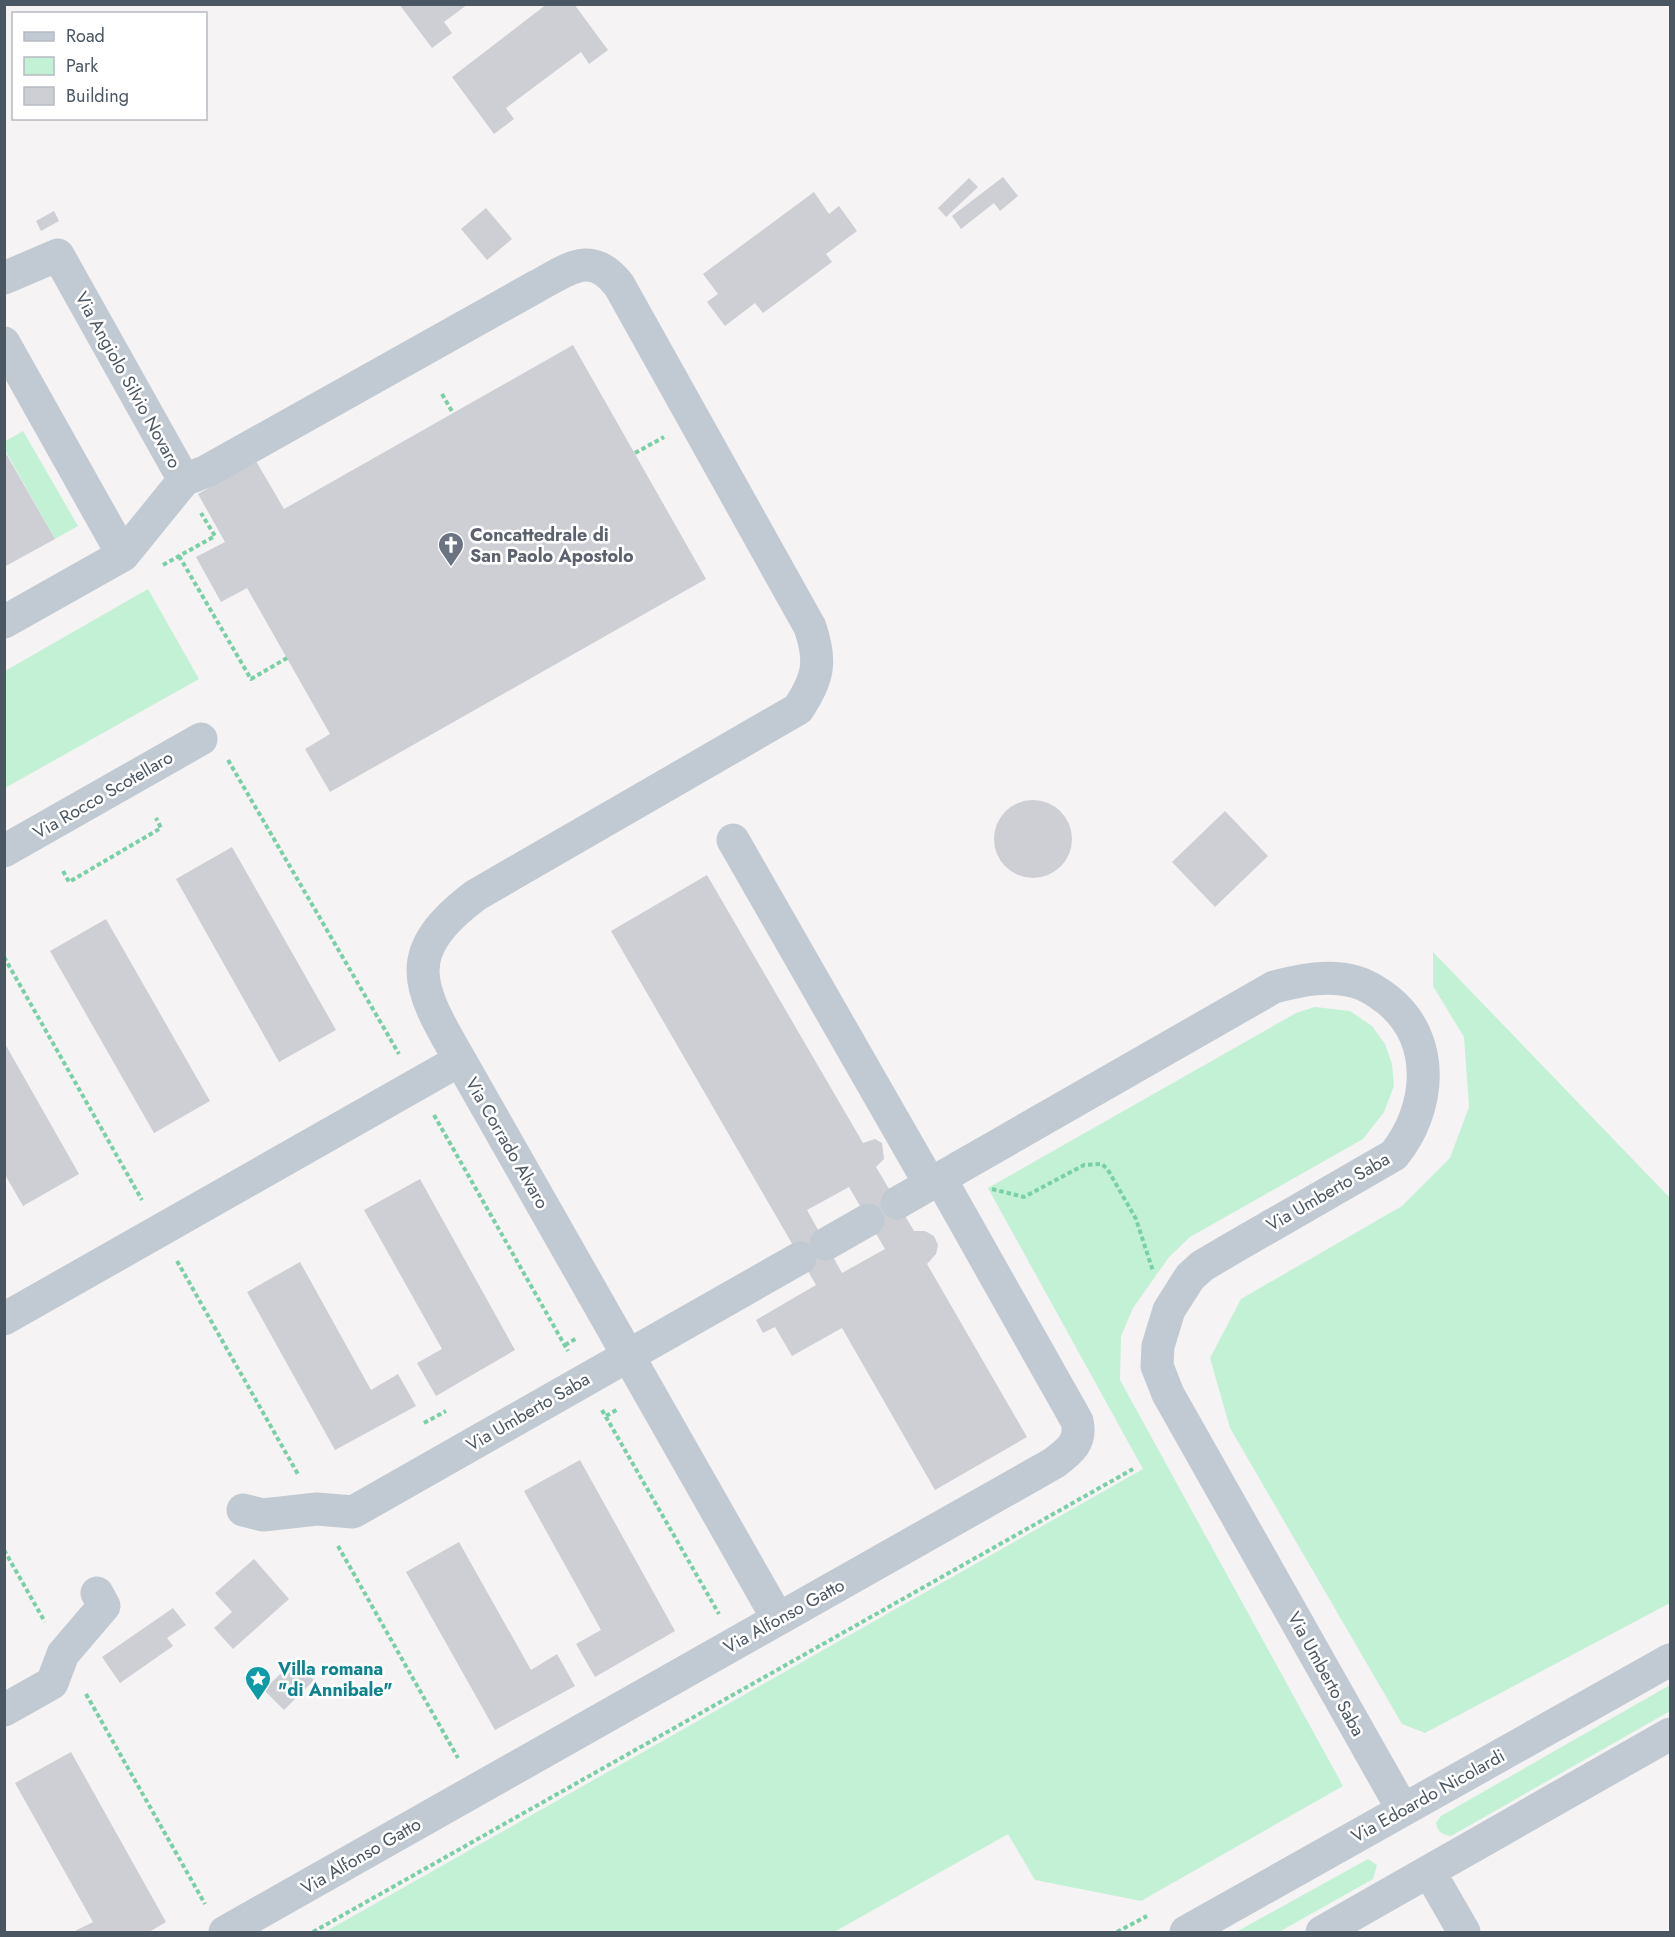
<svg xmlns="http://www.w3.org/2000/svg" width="1675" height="1937" font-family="Jost,sans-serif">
	<rect width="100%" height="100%" fill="#f5f3f3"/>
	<path fill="#c3f1d5" d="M 23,431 L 78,526 L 55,539 L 5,450 L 4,442 Z
		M 148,589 L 199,679 L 5,788 L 5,671 Z
		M 1433,952 L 1670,1198 L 1670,1603 L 1425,1733 L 1402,1724 L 1230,1428 L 1210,1358 L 1241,1299 L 1402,1206 L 1450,1158 L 1469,1107 L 1464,1037 L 1433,986 Z
		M 1315,1007 L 1350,1011 L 1372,1026 L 1385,1044 L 1392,1064 L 1394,1086 L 1384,1112 L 1363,1139 L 1190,1237 L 1169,1257 L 1133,1308 L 1121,1336 L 1120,1380 L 1343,1786 L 1141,1901 L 1035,1880 L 1008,1834 L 834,1932 L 325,1932 L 1143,1469 L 988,1188 L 1296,1013 Z
		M 1670,1685 L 1670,1711 L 1451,1836 C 1442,1835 1438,1832 1436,1823 L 1441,1816 Z
		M 1368,1859 L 1377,1865 L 1373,1879 L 1279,1932 L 1236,1932 Z"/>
	<path fill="#cdcfd5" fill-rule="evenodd" d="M 399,4 L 468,4 L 444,22 L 452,33 L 432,48 Z
		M 547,4 L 574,4 L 608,50 L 589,64 L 581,52 L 506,108 L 514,119 L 494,134 L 452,77 Z
		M 1003,177 L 1018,196 L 1000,211 L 994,203 L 961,229 L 952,216 Z
		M 969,178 L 978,187 L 946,217 L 938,208 Z
		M 814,192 L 829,214 L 839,206 L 857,231 L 826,254 L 832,262 L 763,313 L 755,303 L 725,326 L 707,302 L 718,294 L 703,274 Z
		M 486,208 L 512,239 L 487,260 L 461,229 Z
		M 54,211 L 59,221 L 41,231 L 36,221 Z
		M 573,345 L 706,579 L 330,792 L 305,749 L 330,734 L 247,588 L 221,602 L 196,557 L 225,542 L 198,494 L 256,461 L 284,509 Z
		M 4,450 L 55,539 L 4,567 Z
		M994 839a39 39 0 1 1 78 0a39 39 0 1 1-78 0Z
		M 1225,811 L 1268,856 L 1215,907 L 1172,862 Z
		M 232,847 L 336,1030 L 279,1062 L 176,879 Z
		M 707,875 L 863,1143 L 875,1139 L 882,1143 L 884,1159 L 876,1167 L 914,1231 L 925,1231 L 934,1236 L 938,1245 L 936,1254 L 927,1264 L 1027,1437 L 935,1490 L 842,1328 L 792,1356 L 775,1327 L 763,1333 L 756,1320 L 816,1285 L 611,931 ZM 849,1187 L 885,1249 L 842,1273 L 807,1210 Z
		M 106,919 L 210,1101 L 154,1133 L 50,951 Z
		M 4,1042 L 79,1174 L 23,1206 L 4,1173 Z
		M 420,1179 L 515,1350 L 436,1396 L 417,1363 L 442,1349 L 364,1210 Z
		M 300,1262 L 371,1390 L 398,1374 L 416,1406 L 335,1450 L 247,1292 Z
		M 580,1460 L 675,1631 L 595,1677 L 576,1644 L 601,1630 L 524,1491 Z
		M 459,1542 L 531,1670 L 557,1654 L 575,1686 L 495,1730 L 406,1572 Z
		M 254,1559 L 289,1599 L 233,1649 L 214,1628 L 232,1612 L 215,1593 Z
		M 173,1608 L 186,1625 L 167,1638 L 173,1646 L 120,1683 L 102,1657 Z
		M 294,1660 L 314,1680 L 284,1710 L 264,1690 Z
		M 71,1752 L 166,1922 L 149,1932 L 73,1932 L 93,1922 L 15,1783 Z"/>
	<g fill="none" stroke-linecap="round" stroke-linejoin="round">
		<path stroke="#7ad0a6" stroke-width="4" stroke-dasharray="4.5 3" stroke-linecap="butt" d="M 442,394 L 453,413
			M 635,453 L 664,437
			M 179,556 L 251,679 L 287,658
			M 163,565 L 215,536 L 201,513
			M 228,760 L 399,1054
			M 63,871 L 69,882 L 161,828 L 156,818
			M 4,957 L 142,1200
			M 434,1115 L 568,1351
			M 992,1189 L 1024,1197 L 1084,1165 L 1102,1164 L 1108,1170 L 1136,1219 L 1153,1271
			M 177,1261 L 299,1476
			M 565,1345 L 577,1338
			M 602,1410 L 719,1614
			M 606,1416 L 618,1409
			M 424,1423 L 446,1411
			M 338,1546 L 458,1758
			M 4,1550 L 45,1622
			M 86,1694 L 205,1904
			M 313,1932 L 1133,1469
			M 1117,1932 L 1147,1916"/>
		<path stroke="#c1cad2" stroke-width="33" d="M 4,278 L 58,255 L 184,480 L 123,555 L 4,622
			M 4,343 L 123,555
			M 184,480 L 207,471 L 537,286 C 569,269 591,249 619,285 L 810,627 C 822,662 818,679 798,709 L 476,895 C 399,953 417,986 460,1060
			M 733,840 L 930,1184
			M 4,851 L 201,739
			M 897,1203 L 1274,987 C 1301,980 1329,974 1356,982 C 1367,985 1379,993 1388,1000 C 1437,1040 1431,1109 1394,1155 L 1236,1246 L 1202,1266 L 1190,1277 L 1169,1310 L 1158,1346 L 1157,1366 L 1168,1394 L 1403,1810
			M 826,1244 L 868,1220
			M 4,1319 L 460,1060 L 778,1619
			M 243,1510 L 263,1515 L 317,1509 L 353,1512 L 800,1258
			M 4,1710 L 52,1683 L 63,1654 L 104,1606 L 97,1593
			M 1429,1871 L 1464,1932
			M 225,1932 L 1054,1463 C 1070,1451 1082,1442 1077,1421 L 940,1178
			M 1186,1932 L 1670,1660
			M 1322,1932 L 1670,1734"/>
	</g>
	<defs>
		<symbol id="church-pin" viewBox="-11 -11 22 30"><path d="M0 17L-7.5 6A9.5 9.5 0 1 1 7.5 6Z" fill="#6b7280" stroke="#fff"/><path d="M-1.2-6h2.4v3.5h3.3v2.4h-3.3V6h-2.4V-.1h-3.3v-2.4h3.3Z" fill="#fff"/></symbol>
		<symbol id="sight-pin" viewBox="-11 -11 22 30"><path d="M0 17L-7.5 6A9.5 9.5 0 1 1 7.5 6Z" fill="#0f9aa8" stroke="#fff"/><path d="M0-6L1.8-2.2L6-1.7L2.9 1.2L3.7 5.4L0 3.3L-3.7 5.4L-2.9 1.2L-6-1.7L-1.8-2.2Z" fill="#fff"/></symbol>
	</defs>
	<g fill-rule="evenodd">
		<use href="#church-pin" x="436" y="530" width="30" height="40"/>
		<use href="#sight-pin" x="243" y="1664" width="30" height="40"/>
	</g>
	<g text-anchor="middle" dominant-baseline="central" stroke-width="5" stroke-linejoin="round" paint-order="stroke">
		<g font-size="18" fill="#4a5661" stroke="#fff">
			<text transform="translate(128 380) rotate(61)">Via Angiolo Silvio Novaro</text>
			<text transform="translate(103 795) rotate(-30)">Via Rocco Scotellaro</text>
			<text transform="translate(507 1143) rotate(60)">Via Corrado Alvaro</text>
			<text transform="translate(1328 1192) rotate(-30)">Via Umberto Saba</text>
			<text transform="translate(528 1412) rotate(-30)">Via Umberto Saba</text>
			<text transform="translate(784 1616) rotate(-29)">Via Alfonso Gatto</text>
			<text transform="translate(1326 1674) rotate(61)">Via Umberto Saba</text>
			<text transform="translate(1428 1796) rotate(-29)">Via Edoardo Nicolardi</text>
			<text transform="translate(361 1856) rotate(-30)">Via Alfonso Gatto</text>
		</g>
		<g font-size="18" font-weight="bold" fill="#5b616d" stroke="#fff" text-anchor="start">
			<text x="470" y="535">Concattedrale di<tspan x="470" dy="21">San Paolo Apostolo</tspan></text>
		</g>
		<g font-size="18" font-weight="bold" fill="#0d838f" stroke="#fff" text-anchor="start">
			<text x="278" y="1669">Villa romana<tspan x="278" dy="21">"di Annibale"</tspan></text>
		</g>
	</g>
	<rect width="1675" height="1937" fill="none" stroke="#4a5661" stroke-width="12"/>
	<rect x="12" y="12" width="195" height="108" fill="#ffffff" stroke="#b7bbc0" stroke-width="1.5"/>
	<rect x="24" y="32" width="30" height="9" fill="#c1cad2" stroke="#b7bbc0" stroke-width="1.5"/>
	<text x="66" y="42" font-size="18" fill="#4a5661">Road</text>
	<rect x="24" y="57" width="30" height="18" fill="#c3f1d5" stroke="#b7bbc0" stroke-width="1.5"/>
	<text x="66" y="72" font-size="18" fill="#4a5661">Park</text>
	<rect x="24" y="87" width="30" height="18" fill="#cdcfd5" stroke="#b7bbc0" stroke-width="1.5"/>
	<text x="66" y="102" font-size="18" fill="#4a5661">Building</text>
</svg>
